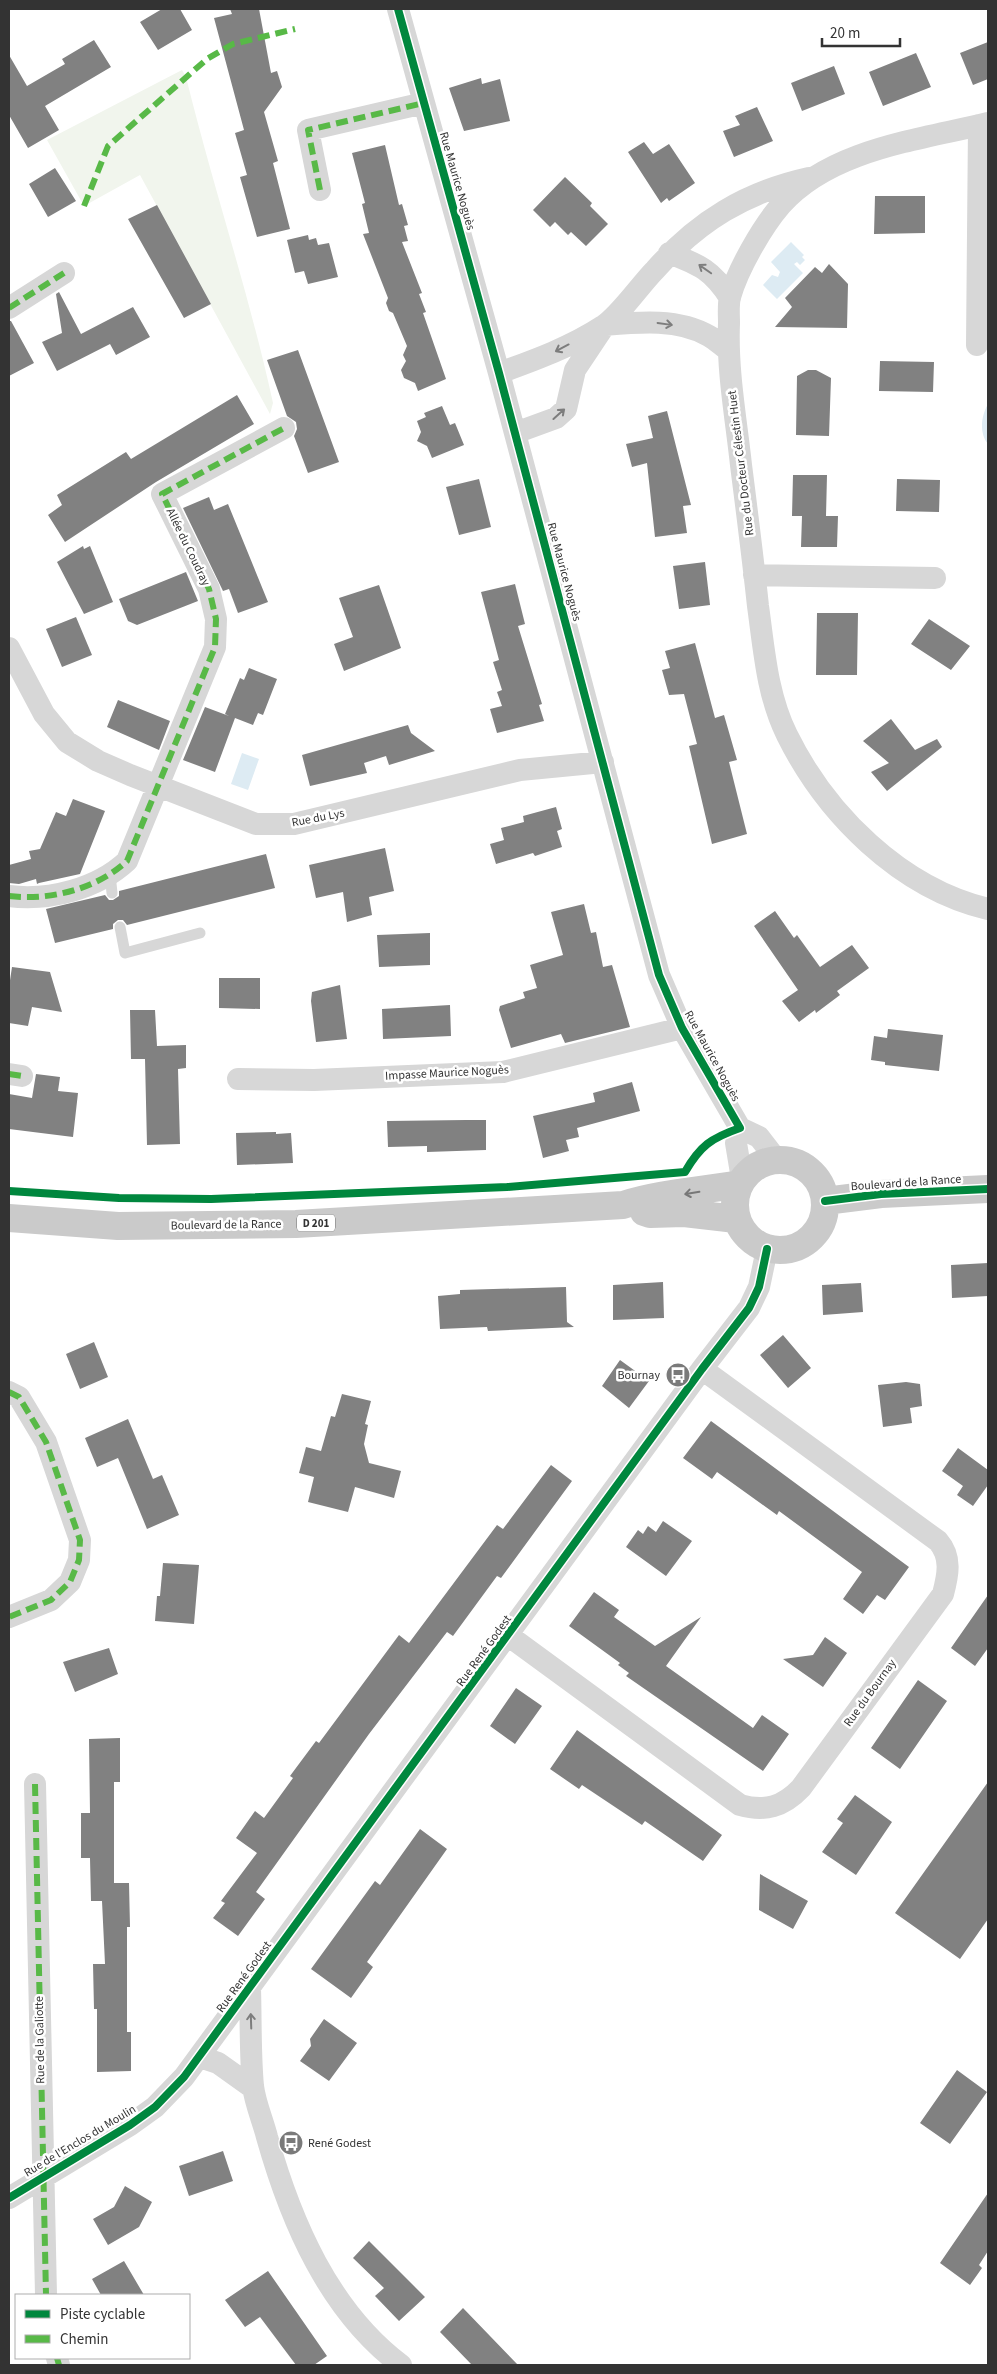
<svg xmlns="http://www.w3.org/2000/svg" width="997" height="2374" font-family="'Source Sans 3',sans-serif">
	<rect width="100%" height="100%" fill="#fff"/>
	<path fill="#f1f5ed" d="M 182,70 L 186,77 C 213,187 249,293 273,403 L 270,414 L 140,175 L 84,206 L 47,140 Z"/>
	<path fill="#ddebf3" d="M 791,242 L 804,255 L 802,257 L 805,260 L 800,265 L 797,262 L 794,264 L 803,273 L 777,299 L 763,285 L 772,275 L 778,277 L 780,272 L 771,262 Z
		M 988,404 L 988,444 C 979,433 981,416 988,404 Z
		M 242,753 L 259,759 L 248,790 L 231,784 Z"/>
	<path fill="#818181" d="M 162,9 L 180,9 L 192,30 L 158,50 L 140,22 Z
		M 230,9 L 259,9 L 271,73 L 277,71 L 282,87 L 264,112 L 278,161 L 273,163 L 290,229 L 257,237 L 240,177 L 247,175 L 235,133 L 244,130 L 214,18 L 232,14 Z
		M 94,40 L 111,67 L 45,106 L 59,130 L 28,148 L 9,115 L 9,55 L 27,86 L 65,64 L 62,59 Z
		M 988,42 L 988,79 L 973,85 L 960,53 Z
		M 916,53 L 931,87 L 883,106 L 869,72 Z
		M 834,66 L 845,94 L 802,111 L 791,83 Z
		M 481,78 L 482,84 L 500,79 L 510,121 L 464,131 L 449,88 Z
		M 757,107 L 773,141 L 734,157 L 723,131 L 740,125 L 735,116 Z
		M 644,142 L 653,154 L 669,144 L 695,183 L 669,201 L 667,198 L 661,203 L 628,152 Z
		M 385,145 L 399,205 L 402,204 L 408,225 L 404,226 L 408,241 L 402,242 L 422,293 L 419,294 L 426,312 L 423,313 L 446,379 L 418,391 L 415,383 L 404,378 L 401,370 L 406,361 L 403,355 L 407,346 L 393,313 L 389,311 L 386,303 L 388,298 L 363,234 L 369,233 L 362,204 L 365,203 L 352,153 Z
		M 55,168 L 76,201 L 48,217 L 29,184 Z
		M 565,177 L 592,203 L 590,206 L 608,224 L 586,246 L 571,232 L 568,235 L 555,222 L 550,227 L 533,210 Z
		M 875,196 L 925,196 L 925,233 L 874,234 Z
		M 157,205 L 211,304 L 184,318 L 128,219 Z
		M 308,235 L 309,240 L 316,238 L 318,245 L 329,243 L 338,277 L 308,284 L 304,271 L 295,273 L 287,240 Z
		M 829,264 L 848,284 L 847,328 L 775,327 L 792,307 L 785,298 L 815,267 L 822,273 Z
		M 59,292 L 81,334 L 133,307 L 150,337 L 116,355 L 110,344 L 57,371 L 42,342 L 62,333 L 56,294 Z
		M 9,321 L 11,321 L 34,363 L 9,376 Z
		M 298,350 L 339,462 L 308,473 L 294,436 L 297,429 L 296,422 L 287,416 L 267,360 Z
		M 880,361 L 934,362 L 933,392 L 879,391 Z
		M 808,370 L 816,370 L 831,378 L 829,436 L 796,435 L 797,376 Z
		M 237,395 L 254,424 L 156,482 L 65,542 L 48,515 L 62,505 L 57,495 L 126,452 L 131,459 Z
		M 442,406 L 450,425 L 455,423 L 464,445 L 432,458 L 427,446 L 417,441 L 421,432 L 417,421 L 426,417 L 424,413 Z
		M 667,411 L 691,505 L 683,506 L 687,533 L 655,537 L 647,463 L 632,467 L 626,444 L 653,438 L 648,416 Z
		M 793,475 L 827,475 L 826,516 L 838,516 L 837,547 L 801,547 L 802,516 L 792,516 Z
		M 479,479 L 491,527 L 459,535 L 446,487 Z
		M 897,479 L 940,480 L 939,512 L 896,511 Z
		M 209,497 L 214,510 L 228,504 L 268,602 L 238,613 L 229,589 L 223,591 L 183,508 Z
		M 83,546 L 84,549 L 90,546 L 113,602 L 84,614 L 57,562 Z
		M 705,562 L 710,605 L 679,609 L 673,566 Z
		M 186,572 L 198,601 L 137,625 L 128,621 L 119,599 Z
		M 515,584 L 525,624 L 518,626 L 542,704 L 539,705 L 544,721 L 497,733 L 490,709 L 502,706 L 497,692 L 502,690 L 493,662 L 499,660 L 481,592 Z
		M 379,585 L 401,648 L 344,671 L 334,644 L 353,637 L 339,598 Z
		M 817,613 L 858,613 L 857,675 L 816,675 Z
		M 76,617 L 92,655 L 62,667 L 46,629 Z
		M 929,619 L 970,646 L 951,670 L 911,644 Z
		M 695,643 L 715,718 L 724,715 L 737,760 L 729,762 L 747,834 L 712,844 L 689,746 L 697,744 L 684,694 L 669,695 L 662,670 L 670,668 L 665,651 Z
		M 249,668 L 277,679 L 263,715 L 258,713 L 253,725 L 235,718 L 215,772 L 183,760 L 205,707 L 229,716 L 225,714 L 240,678 L 244,680 Z
		M 118,700 L 170,721 L 159,750 L 107,727 Z
		M 891,719 L 915,750 L 937,739 L 942,747 L 887,791 L 871,772 L 889,763 L 863,741 Z
		M 408,725 L 411,733 L 435,751 L 389,765 L 386,756 L 364,763 L 367,773 L 310,786 L 302,755 Z
		M 73,799 L 105,811 L 80,874 L 39,883 L 37,884 L 36,879 L 19,884 L 9,883 L 9,865 L 31,859 L 29,851 L 40,849 L 56,812 L 66,816 Z
		M 556,807 L 562,829 L 557,831 L 562,847 L 535,856 L 533,853 L 496,864 L 490,844 L 504,840 L 501,828 L 524,822 L 523,816 Z
		M 385,848 L 394,891 L 369,897 L 372,915 L 347,922 L 343,892 L 316,898 L 309,865 Z
		M 266,854 L 275,888 L 127,925 L 123,920 L 118,920 L 113,924 L 113,929 L 55,943 L 46,909 L 105,895 L 109,900 L 113,900 L 119,896 L 119,891 Z
		M 584,904 L 591,933 L 596,932 L 603,967 L 612,965 L 630,1027 L 565,1043 L 561,1034 L 511,1048 L 499,1010 L 500,1006 L 525,998 L 523,992 L 537,988 L 530,965 L 563,955 L 551,912 Z
		M 775,911 L 794,938 L 797,935 L 820,967 L 852,945 L 869,968 L 837,991 L 840,995 L 816,1013 L 815,1010 L 799,1022 L 782,1001 L 798,990 L 754,926 Z
		M 430,933 L 430,965 L 379,967 L 377,935 Z
		M 12,967 L 50,972 L 62,1012 L 32,1007 L 28,1026 L 9,1023 L 9,987 Z
		M 219,978 L 260,978 L 260,1009 L 219,1008 Z
		M 340,985 L 347,1039 L 316,1042 L 311,1001 L 312,992 Z
		M 450,1005 L 451,1036 L 383,1039 L 382,1009 Z
		M 130,1010 L 155,1010 L 157,1046 L 186,1045 L 186,1068 L 178,1069 L 180,1144 L 147,1145 L 145,1059 L 131,1059 Z
		M 888,1029 L 943,1035 L 939,1071 L 885,1065 L 885,1062 L 871,1060 L 874,1036 L 887,1038 Z
		M 36,1074 L 60,1077 L 58,1091 L 78,1093 L 73,1137 L 9,1129 L 9,1094 L 32,1098 Z
		M 632,1082 L 640,1111 L 577,1128 L 579,1137 L 566,1140 L 569,1151 L 543,1158 L 533,1116 L 595,1102 L 593,1093 Z
		M 466,1120 L 486,1120 L 486,1150 L 427,1152 L 427,1146 L 388,1147 L 387,1121 Z
		M 276,1132 L 276,1134 L 291,1133 L 293,1163 L 237,1165 L 236,1133 Z
		M 988,1263 L 988,1296 L 952,1298 L 951,1265 Z
		M 663,1282 L 664,1318 L 613,1320 L 613,1285 Z
		M 861,1283 L 863,1312 L 823,1315 L 822,1285 Z
		M 566,1287 L 567,1322 L 574,1327 L 488,1331 L 487,1327 L 440,1329 L 438,1296 L 460,1294 L 460,1290 Z
		M 783,1335 L 811,1368 L 788,1388 L 760,1355 Z
		M 94,1342 L 108,1377 L 80,1389 L 66,1354 Z
		M 620,1360 L 649,1381 L 629,1408 L 602,1386 Z
		M 906,1382 L 920,1384 L 922,1406 L 910,1408 L 912,1423 L 883,1427 L 878,1385 Z
		M 342,1394 L 371,1401 L 365,1424 L 368,1425 L 364,1444 L 369,1463 L 401,1471 L 394,1498 L 355,1487 L 348,1512 L 308,1502 L 314,1477 L 299,1473 L 306,1447 L 321,1451 L 331,1416 L 335,1417 Z
		M 128,1419 L 153,1479 L 162,1475 L 179,1515 L 147,1529 L 118,1458 L 97,1467 L 85,1438 Z
		M 711,1421 L 909,1567 L 885,1600 L 877,1595 L 863,1614 L 843,1599 L 862,1572 L 779,1511 L 777,1515 L 717,1472 L 712,1479 L 683,1458 Z
		M 958,1448 L 988,1470 L 988,1485 L 973,1506 L 957,1495 L 963,1486 L 942,1471 Z
		M 551,1465 L 572,1481 L 501,1578 L 497,1576 L 453,1636 L 447,1632 L 369,1734 L 256,1892 L 265,1899 L 238,1936 L 213,1918 L 225,1903 L 221,1901 L 257,1853 L 236,1838 L 255,1811 L 264,1818 L 293,1778 L 290,1776 L 316,1741 L 319,1743 L 399,1635 L 409,1643 L 497,1525 L 503,1529 Z
		M 663,1521 L 692,1541 L 666,1576 L 626,1547 L 638,1530 L 643,1534 L 648,1526 L 656,1532 Z
		M 163,1563 L 199,1565 L 194,1624 L 155,1621 L 157,1596 L 160,1596 Z
		M 594,1592 L 619,1610 L 614,1617 L 655,1646 L 701,1617 L 666,1666 L 753,1728 L 762,1715 L 789,1734 L 763,1771 L 626,1676 L 629,1673 L 618,1665 L 620,1663 L 569,1626 Z
		M 988,1595 L 988,1648 L 975,1666 L 951,1648 Z
		M 825,1637 L 847,1653 L 823,1687 L 783,1659 L 813,1655 Z
		M 109,1648 L 118,1674 L 75,1692 L 63,1662 Z
		M 918,1680 L 947,1701 L 900,1769 L 871,1748 Z
		M 516,1688 L 542,1706 L 515,1744 L 490,1726 Z
		M 577,1730 L 722,1835 L 703,1861 L 645,1821 L 642,1825 L 582,1785 L 579,1789 L 550,1769 Z
		M 120,1738 L 120,1782 L 114,1782 L 114,1883 L 129,1883 L 130,1927 L 127,1927 L 127,2032 L 131,2032 L 131,2071 L 97,2072 L 97,2009 L 94,2009 L 93,1964 L 105,1964 L 102,1901 L 91,1901 L 90,1858 L 81,1858 L 81,1813 L 90,1813 L 89,1739 Z
		M 988,1782 L 988,1919 L 960,1959 L 895,1913 Z
		M 855,1795 L 892,1822 L 856,1875 L 822,1852 L 843,1823 L 837,1819 Z
		M 420,1829 L 447,1849 L 367,1962 L 373,1967 L 351,1998 L 311,1969 L 375,1881 L 380,1885 Z
		M 760,1874 L 808,1901 L 793,1929 L 759,1910 Z
		M 324,2019 L 357,2043 L 329,2081 L 300,2061 L 311,2046 L 310,2039 Z
		M 957,2070 L 987,2092 L 950,2144 L 920,2123 Z
		M 223,2151 L 233,2181 L 189,2196 L 179,2166 Z
		M 125,2186 L 152,2202 L 139,2227 L 108,2245 L 93,2219 L 114,2207 Z
		M 988,2193 L 988,2251 L 979,2265 L 982,2268 L 970,2285 L 940,2263 Z
		M 369,2241 L 425,2297 L 399,2321 L 375,2296 L 384,2288 L 353,2258 Z
		M 124,2261 L 144,2295 L 101,2295 L 92,2279 Z
		M 268,2271 L 327,2356 L 314,2365 L 296,2365 L 260,2317 L 245,2327 L 225,2300 Z
		M 463,2308 L 518,2365 L 472,2365 L 440,2332 Z"/>
	<g fill="none" stroke-linecap="round" stroke-linejoin="round">
		<path stroke="#d7d7d7" stroke-width="11" d="M 110,874 L 112,893
			M 120,927 L 125,953 L 200,933"/>
		<path stroke="#d7d7d7" stroke-width="22" d="M 398,9 L 499,373 L 659,975 L 682,1028 L 740,1128 L 759,1137 L 776,1159
			M 988,123 C 919,140 831,149 781,205 C 762,227 738,269 730,297 C 728,305 729,315 729,323 C 727,371 736,418 741,465 C 747,512 753,559 758,606 C 764,649 767,695 787,735 C 826,814 900,888 988,909
			M 320,190 L 308,130 L 424,103
			M 669,253 C 700,265 712,270 730,298
			M 9,308 L 64,273
			M 977,345 L 979,125
			M 499,373 C 535,360 571,347 603,326 C 619,316 641,284 655,270 C 698,221 746,192 809,178
			M 515,433 L 556,418 L 566,409 L 575,370 L 605,325 C 638,322 679,318 709,336 C 716,340 722,346 728,350
			M 754,575 L 935,578
			M 9,648 L 44,714 L 67,742 L 98,761 L 130,775 L 256,824 L 294,824 L 520,770 L 603,762
			M 9,896 C 49,901 97,889 127,861 L 215,647 L 216,619 L 209,589 L 162,494 L 284,428
			M 9,1074 L 22,1076
			M 238,1079 L 314,1080 L 503,1072 L 682,1028
			M 740,1128 L 736,1143 L 742,1179
			M 9,1392 L 19,1397 L 46,1442 L 80,1540 L 79,1560 L 70,1582 L 51,1600 L 9,1617
			M 509,1636 L 740,1805 C 765,1812 783,1807 801,1788 L 943,1594 C 948,1575 952,1557 938,1541 L 702,1369
			M 35,1784 L 46,2295
			M 250,1988 C 251,2020 250,2054 253,2086 C 255,2103 263,2121 267,2137 C 291,2222 329,2311 401,2365
			M 200,2057 L 218,2063 L 253,2088
			M 9,2198 L 130,2125 L 155,2107 L 184,2077 L 702,1369 L 749,1308 L 759,1287 L 767,1249
			M 57,2358 L 59,2365"/>
		<path stroke="#cacaca" stroke-width="28" d="M735 1205a45 45 0 1 1 90 0a45 45 0 1 1-90 0Z
			M 825,1201 L 881,1194 L 988,1189
			M 644,1212 L 650,1214 L 684,1213 L 736,1219
			M 9,1218 L 118,1226 L 296,1224 L 623,1205 C 660,1193 701,1191 740,1184"/>
		<path stroke="#58b947" stroke-width="6" stroke-dasharray="12 6" stroke-linecap="butt" d="M 320,190 L 308,130 L 424,103
			M 84,206 L 108,146 L 207,59 L 233,44 L 295,29
			M 9,308 L 64,273
			M 9,896 C 49,901 97,889 127,861 L 215,647 L 216,619 L 209,589 L 162,494 L 284,428
			M 9,1074 L 22,1076
			M 9,1392 L 19,1397 L 46,1442 L 80,1540 L 79,1560 L 70,1582 L 51,1600 L 9,1617
			M 35,1784 L 46,2295
			M 57,2358 L 59,2365"/>
		<defs>
			<path id="cycleway" d="M 9,1191 L 119,1198 L 211,1199 L 507,1187 L 685,1172 C 700,1146 711,1138 740,1128 L 682,1028 L 659,975 L 499,373 L 398,9
				M 825,1201 L 881,1194 L 988,1189
				M 9,2198 L 130,2125 L 155,2107 L 184,2077 L 702,1369 L 749,1308 L 759,1287 L 767,1249"/>
		</defs>
		<use href="#cycleway" stroke="#fff" stroke-width="11"/>
		<use href="#cycleway" stroke="#00873e" stroke-width="8"/>
	</g>
	<defs><path id="oneway-shaft" d="M-6 0H5M1.5-3L5.5 0L1.5 3" fill="none" stroke-width="1.6" stroke-linecap="round" stroke-linejoin="round" transform="scale(1.25)"/></defs>
	<g stroke="#7d7d7d">
		<use href="#oneway-shaft" transform="translate(705 269) rotate(-145)"/>
		<use href="#oneway-shaft" transform="translate(665 324) rotate(8)"/>
		<use href="#oneway-shaft" transform="translate(562 348) rotate(152)"/>
		<use href="#oneway-shaft" transform="translate(559 414) rotate(-42)"/>
		<use href="#oneway-shaft" transform="translate(251 2021) rotate(-92)"/>
	</g>
	<use stroke="#777" href="#oneway-shaft" transform="translate(692 1193) rotate(171)"/>
	<defs>
		<symbol id="bus-disc" viewBox="-11 -11 22 22"><circle r="9.5" fill="#7a7a7a" stroke="#fff"/><path d="M-5-6H5V4H4V6H2V4H-2V6H-4V4H-5ZM-3.5-4V0h7V-4ZM-3.5 1.2v1.5H-2V1.2ZM2 1.2v1.5H3.5V1.2Z" fill="#fff"/></symbol>
	</defs>
	<g fill-rule="evenodd">
		<use href="#bus-disc" x="664" y="1361" width="28" height="28"/>
		<use href="#bus-disc" x="277" y="2129" width="28" height="28"/>
	</g>
	<g text-anchor="middle" dominant-baseline="central" stroke-width="5" stroke-linejoin="round" paint-order="stroke">
		<rect fill="#fff" stroke="#707070" stroke-width="1" x="297" y="1214.5" width="38" height="17" rx="4"/>
		<g font-size="11" font-weight="bold" fill="#333">
			<text x="316" y="1223">D 201</text>
		</g>
		<g font-size="12" fill="#333" stroke="#fff">
			<text transform="translate(457 181) rotate(74)">Rue Maurice Noguès</text>
			<text transform="translate(741 463) rotate(-97)">Rue du Docteur Célestin Huet</text>
			<text transform="translate(188 547) rotate(64)">Allée du Coudray</text>
			<text transform="translate(564 572) rotate(75)">Rue Maurice Noguès</text>
			<text transform="translate(318 818) rotate(-11)">Rue du Lys</text>
			<text transform="translate(712 1056) rotate(61)">Rue Maurice Noguès</text>
			<text transform="translate(447 1073) rotate(-3)">Impasse Maurice Noguès</text>
			<text transform="translate(906 1183) rotate(-4)">Boulevard de la Rance</text>
			<text transform="translate(226 1225) rotate(-1)">Boulevard de la Rance</text>
			<text transform="translate(484 1651) rotate(-54)">Rue René Godest</text>
			<text transform="translate(870 1693) rotate(-54)">Rue du Bournay</text>
			<text transform="translate(244 1977) rotate(-54)">Rue René Godest</text>
			<text transform="translate(40 2040) rotate(-91)">Rue de la Galiotte</text>
			<text transform="translate(80 2141) rotate(-31)">Rue de l'Enclos du Moulin</text>
		</g>
		<g font-size="12" fill="#333" stroke="#fff" text-anchor="end">
			<text x="660" y="1375">Bournay</text>
			<text x="308" y="2143" text-anchor="start">René Godest</text>
		</g>
	</g>
	<rect width="997" height="2374" fill="none" stroke="#333333" stroke-width="20"/>
	<rect x="15" y="2294" width="175" height="65" fill="#ffffff" stroke="#adadad"/>
	<rect x="25" y="2310" width="25" height="8" fill="#00873e" stroke="#adadad"/>
	<text x="60" y="2319" font-size="15" fill="#333333">Piste cyclable</text>
	<rect x="25" y="2335" width="25" height="8" fill="#58b947" stroke="#adadad"/>
	<text x="60" y="2344" font-size="15" fill="#333333">Chemin</text>
	<path d="M822 38v8h78v-8" fill="none" stroke="#333333" stroke-width="2.5"/>
	<text x="830" y="38" font-size="15" fill="#333333" stroke="#ffffff" stroke-width="4" paint-order="stroke">20 m</text>
</svg>
